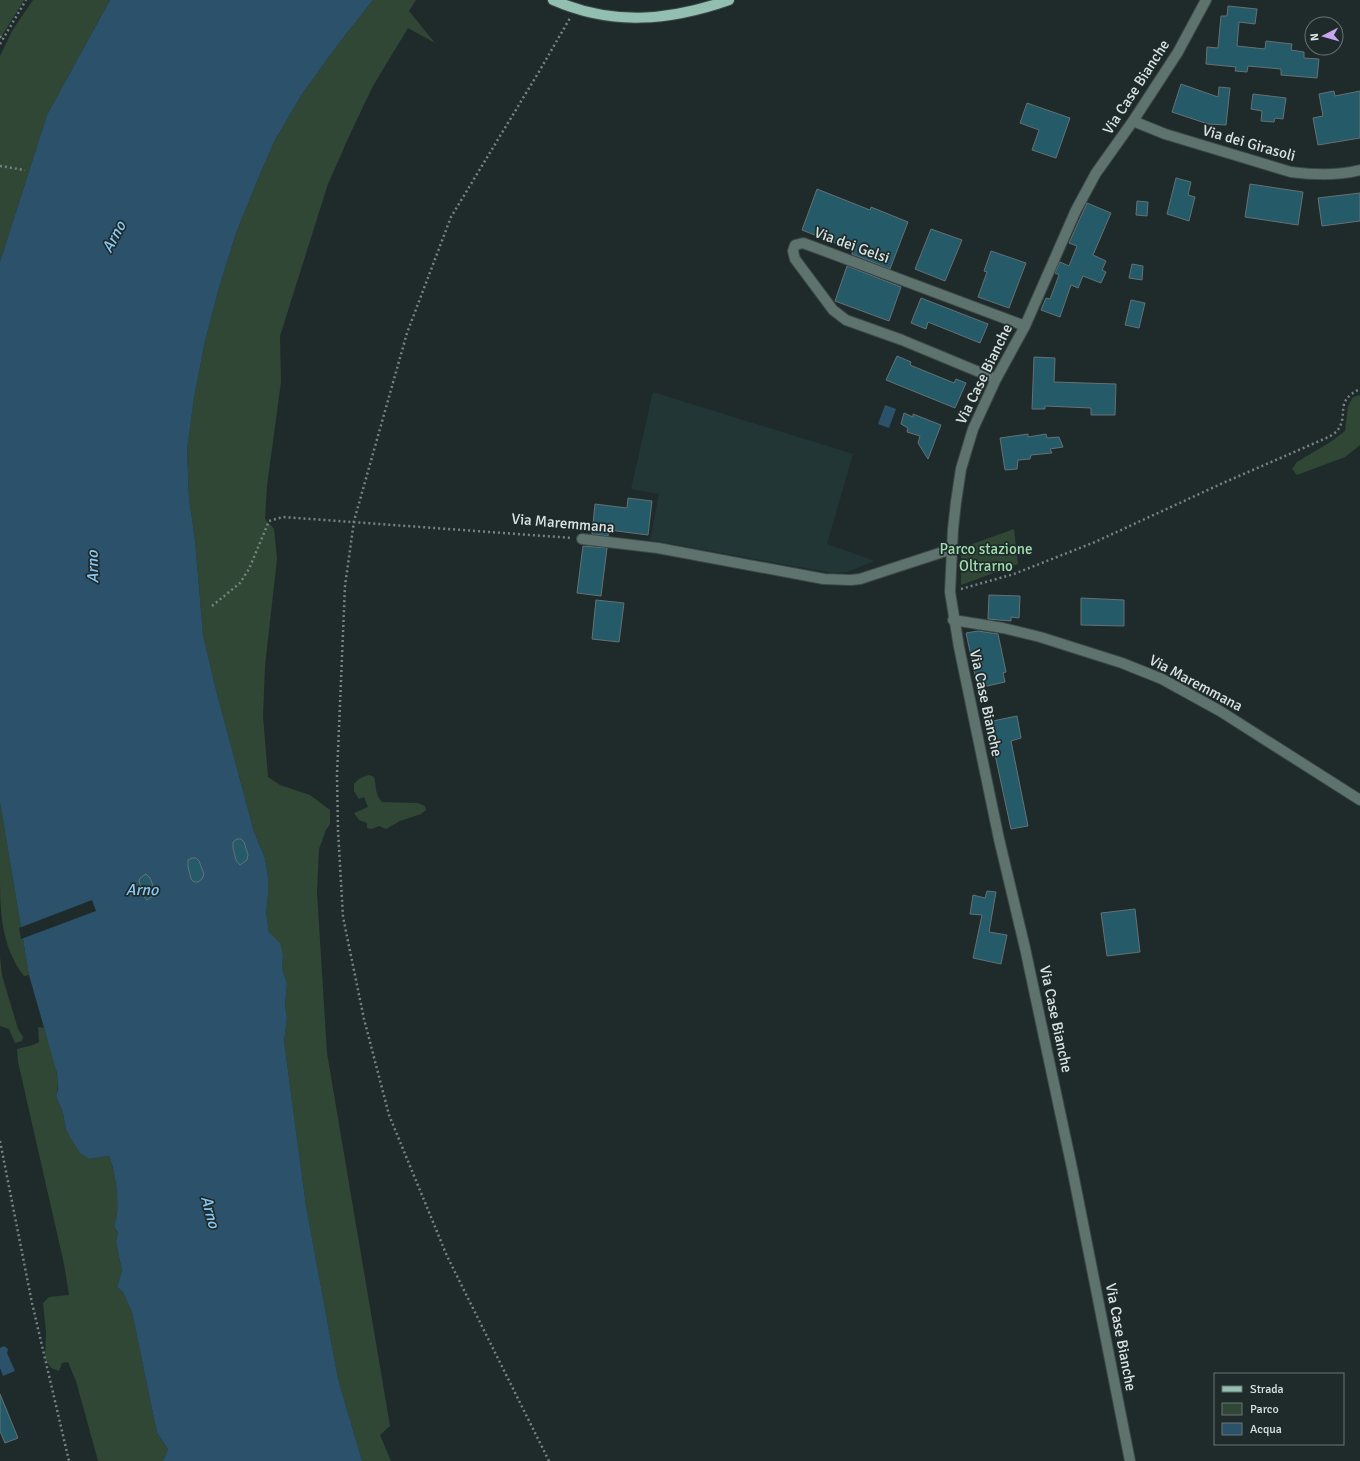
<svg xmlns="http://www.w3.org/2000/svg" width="1360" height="1461" font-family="Signika,sans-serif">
	<rect width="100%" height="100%" fill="#1f2b2b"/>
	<path fill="#223636" d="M 653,392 L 853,454 L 827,544 L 875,561 L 847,572 L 833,573 L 650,540 L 659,494 L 631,489 Z"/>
	<path fill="#304735" d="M 0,0 L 24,0 L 0,39 Z
		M 33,0 L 110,0 L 47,115 L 0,262 L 0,56 L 12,31 Z
		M 373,0 L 416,0 L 409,11 L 435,43 L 408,28 L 373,86 L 351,132 L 328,184 L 280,336 L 281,382 L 267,486 L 265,519 L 274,529 L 277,559 L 265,666 L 263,717 L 268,777 L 280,785 L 310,795 L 330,810 L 330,824 L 326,830 L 319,849 L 317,892 L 327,1053 L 390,1426 L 380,1435 L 391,1461 L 362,1461 L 338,1379 L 306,1206 L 284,1041 L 287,1018 L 285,1005 L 287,984 L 282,968 L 283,955 L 269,932 L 266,913 L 268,895 L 268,877 L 265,858 L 254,832 L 216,690 L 203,635 L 195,540 L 189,498 L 187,450 L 194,398 L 205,341 L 219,288 L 236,233 L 258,179 L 275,140 L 302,94 L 339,43 Z
		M 1360,395 L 1360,445 L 1345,457 L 1297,475 L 1292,469 L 1297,462 L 1332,441 L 1345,431 L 1348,406 L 1353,397 Z
		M 1014,529 L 1018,564 L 961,585 L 961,548 Z
		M 370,775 L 374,777 C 377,787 374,793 382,802 L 418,803 L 425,806 L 426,810 L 421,814 L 400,821 L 386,829 L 379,826 L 372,829 L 367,828 L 367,823 L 359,820 L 354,813 L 368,807 L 364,797 L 359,799 L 354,791 L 354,784 C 358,779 363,776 370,775 Z
		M 0,802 L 29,975 L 24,976 C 0,945 0,909 0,870 C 0,847 0,825 0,802 Z
		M 0,957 L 2,975 L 18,1029 L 23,1037 L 22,1041 L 15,1043 L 9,1029 L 0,1026 Z
		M 38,1027 L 44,1028 C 50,1049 62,1074 56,1096 L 63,1113 L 66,1130 L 89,1159 L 109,1156 C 116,1171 121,1211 114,1226 L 118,1232 L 116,1242 L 122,1271 L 117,1287 L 123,1292 L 132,1312 L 157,1433 L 168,1449 L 163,1461 L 98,1461 L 76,1381 L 68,1362 L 62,1363 L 59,1371 L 51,1368 L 45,1359 L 46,1332 L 43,1303 L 49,1297 L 69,1295 L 64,1264 L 18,1062 L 17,1049 L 33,1045 L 39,1042 Z"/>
	<path fill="#2c526b" d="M 110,0 L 373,0 L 339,43 L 302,94 L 275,140 L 258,179 L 236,233 L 219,288 L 205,341 L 194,398 L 187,450 L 189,498 L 195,540 L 203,635 L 216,690 L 254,832 L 265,858 L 268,877 L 268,895 L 266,913 L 269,932 L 280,943 L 283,955 L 282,968 L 287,984 L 285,1005 L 287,1018 L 284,1041 L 306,1206 L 338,1379 L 362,1461 L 163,1461 L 168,1449 L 157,1433 L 132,1312 L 123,1292 L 117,1287 L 122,1271 L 116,1242 L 118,1232 L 114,1226 C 121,1211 116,1171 109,1156 L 89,1159 L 80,1153 L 66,1130 L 63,1113 L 56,1096 L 58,1089 L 57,1073 L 29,975 L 0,802 L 0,262 L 47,115 Z
		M 885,405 L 896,409 L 889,428 L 878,424 Z
		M 4,1346 L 8,1349 L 7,1353 L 15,1371 L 3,1376 L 0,1368 L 0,1348 Z"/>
	<path fill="#1f2b2b" d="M 92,900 L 96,911 L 21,939 L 19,928 Z"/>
	<path fill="#255a68" stroke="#647175" d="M 1228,6 L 1257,9 L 1255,24 L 1239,22 L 1237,46 L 1265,49 L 1266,41 L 1292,44 L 1291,50 L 1304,52 L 1304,58 L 1319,59 L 1317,78 L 1281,75 L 1281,69 L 1248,66 L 1247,72 L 1235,71 L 1236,67 L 1206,64 L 1207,47 L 1218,48 L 1221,16 L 1227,16 Z
		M 1181,84 L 1218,97 L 1219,87 L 1230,88 L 1226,125 L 1208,124 L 1172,112 Z
		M 1334,91 L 1335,96 L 1360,91 L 1360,138 L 1318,145 L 1313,118 L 1323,116 L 1319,94 Z
		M 1253,94 L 1286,98 L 1283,119 L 1275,118 L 1274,122 L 1261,121 L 1262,111 L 1251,109 Z
		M 1027,103 L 1070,118 L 1056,158 L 1032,150 L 1039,130 L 1020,123 Z
		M 1176,178 L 1191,182 L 1188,195 L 1195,197 L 1189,221 L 1167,214 Z
		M 1250,184 L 1303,192 L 1298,225 L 1245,217 Z
		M 817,189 L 870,210 L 871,207 L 908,222 L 890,269 L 852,254 L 853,250 L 802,230 Z
		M 1360,193 L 1360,221 L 1322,226 L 1318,198 Z
		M 1137,201 L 1148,202 L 1147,216 L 1136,215 Z
		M 1087,203 L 1111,213 L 1093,255 L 1106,261 L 1102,270 L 1106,272 L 1101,283 L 1083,276 L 1078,288 L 1071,285 L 1060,317 L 1041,310 L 1046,298 L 1050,299 L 1059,275 L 1055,273 L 1060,262 L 1069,266 L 1077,246 L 1069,243 Z
		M 931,229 L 962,240 L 945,281 L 915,269 Z
		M 991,251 L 1026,263 L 1009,308 L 978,297 L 987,272 L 984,271 Z
		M 1132,264 L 1143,266 L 1142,280 L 1129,278 Z
		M 847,266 L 901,287 L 889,321 L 835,301 Z
		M 921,298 L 988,324 L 980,343 L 928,322 L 926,329 L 911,323 Z
		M 1131,300 L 1145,303 L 1139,328 L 1125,325 Z
		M 897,356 L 911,362 L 910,365 L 954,383 L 956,379 L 966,383 L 955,408 L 886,380 Z
		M 1034,357 L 1055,358 L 1054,382 L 1116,384 L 1115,415 L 1091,415 L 1091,408 L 1045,406 L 1045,409 L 1032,409 Z
		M 904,413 L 913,417 L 913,414 L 941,425 L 928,459 L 918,443 L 920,436 L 907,432 L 908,428 L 901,424 Z
		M 1028,434 L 1028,437 L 1046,434 L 1047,438 L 1059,437 L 1063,447 L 1050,449 L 1052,453 L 1031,455 L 1030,459 L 1018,460 L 1017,469 L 1005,470 L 1000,438 Z
		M 628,498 L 652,501 L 648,535 L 609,530 L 608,536 L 592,534 L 595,504 L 627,508 Z
		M 583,546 L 607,548 L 601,596 L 577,593 Z
		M 989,595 L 1020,596 L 1019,618 L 1011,617 L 1011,621 L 988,619 Z
		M 1081,598 L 1124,600 L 1124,626 L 1081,625 Z
		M 596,600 L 624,603 L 619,642 L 592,639 Z
		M 978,631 L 998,634 L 1006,672 L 1003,673 L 1005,682 L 978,688 L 966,633 Z
		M 1017,716 L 1021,738 L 1011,741 L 1028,826 L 1011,829 L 988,722 Z
		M 237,839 L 241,839 L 244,842 L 248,855 L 247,860 L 240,865 L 236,860 L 233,848 L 233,842 Z
		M 192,858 L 196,858 L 199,861 L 204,874 L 202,879 L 198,882 L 194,882 L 191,879 L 188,867 L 188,860 Z
		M 146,874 L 150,878 L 155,891 L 154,895 L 147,900 L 143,895 L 139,881 L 140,878 Z
		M 987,891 L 996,892 L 989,932 L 1007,935 L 1001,964 L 973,958 L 982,915 L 970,914 L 973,895 L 985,898 Z
		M 1135,909 L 1140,952 L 1107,956 L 1101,913 Z
		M 0,1394 L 18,1438 L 5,1443 L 0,1431 Z"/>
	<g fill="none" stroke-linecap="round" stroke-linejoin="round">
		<defs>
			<path id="minor" d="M 1133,121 L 1165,134 L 1291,172 C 1314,175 1337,176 1360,170
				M 996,379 L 902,340 L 846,320 L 833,310 L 795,259 L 793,251 L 795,245 L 803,243 L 814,247 L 1025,326
				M 582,539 L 658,548 L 824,579 L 851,580 L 860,579 L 952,549
				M 953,620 L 1003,628 L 1040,637 L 1122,663 L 1162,679 L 1220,711 L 1360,800
				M 1130,1461 L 1072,1168 L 1025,948 L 999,839 L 959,647 L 950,592 L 953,529 L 956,502 L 961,469 L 973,429 L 996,379 L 1025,326 L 1076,210 L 1096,173 L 1133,121 L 1178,52 L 1206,0"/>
			<path id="major" d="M 553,0 C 612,26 669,21 729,0"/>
		</defs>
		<use href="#minor" stroke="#3d4848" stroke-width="12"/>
		<use href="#major" stroke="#3d4848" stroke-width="12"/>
		<path stroke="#778282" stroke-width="2.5" stroke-dasharray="2 3" stroke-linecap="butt" d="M 0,36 L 2,40
			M 0,44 L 26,0
			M 0,166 L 25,170
			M 961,589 L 1014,574 L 1095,542 L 1223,483 L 1324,439 C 1329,437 1334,434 1337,431 C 1350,414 1333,402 1360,389
			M 212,606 L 240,583 L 249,569 L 269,521 L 283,517 L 572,538
			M 0,1141 L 32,1303 L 69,1461
			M 549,1461 L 447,1256 L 389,1115 L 364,1019 L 343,917 L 338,830 L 337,775 L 345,586 L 354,521 L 407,333 L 451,217 L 540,70 L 570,18"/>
		<use href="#minor" stroke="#5e736d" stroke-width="10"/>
		<use href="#major" stroke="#93bfb1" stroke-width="10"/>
	</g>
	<g text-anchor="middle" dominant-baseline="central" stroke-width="3.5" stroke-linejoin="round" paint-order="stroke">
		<g font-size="15" fill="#dae2e2" stroke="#1f2b2b">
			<text transform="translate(1136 87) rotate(-57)">Via Case Bianche</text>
			<text transform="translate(1249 143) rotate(16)">Via dei Girasoli</text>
			<text transform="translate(852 245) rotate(20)">Via dei Gelsi</text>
			<text transform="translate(984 374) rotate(-64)">Via Case Bianche</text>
			<text transform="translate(563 523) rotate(5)">Via Maremmana</text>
			<text transform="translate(1196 683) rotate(28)">Via Maremmana</text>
			<text transform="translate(986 703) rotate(78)">Via Case Bianche</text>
			<text transform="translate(1056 1019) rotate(78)">Via Case Bianche</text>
			<text transform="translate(1121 1337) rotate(79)">Via Case Bianche</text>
		</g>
		<g font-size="15" fill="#a1deaf" stroke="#1f2b2b">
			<text x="986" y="549">Parco stazione<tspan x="986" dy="17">Oltrarno</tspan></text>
		</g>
		<g font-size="16" font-style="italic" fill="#89c8f4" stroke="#1f2b2b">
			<text transform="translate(114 237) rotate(-62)">Arno</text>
			<text transform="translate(93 567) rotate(-91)">Arno</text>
			<text x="142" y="890">Arno</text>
			<text transform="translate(210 1212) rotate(75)">Arno</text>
		</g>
	</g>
	<rect x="1214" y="1373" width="130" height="72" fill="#1f2b2b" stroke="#6a7474"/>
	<rect x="1222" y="1386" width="20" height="6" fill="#93bfb1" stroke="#6a7474"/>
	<text x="1250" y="1393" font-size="12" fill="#dae2e2">Strada</text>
	<rect x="1222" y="1403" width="20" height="12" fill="#304735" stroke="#6a7474"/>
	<text x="1250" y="1413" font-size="12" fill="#dae2e2">Parco</text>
	<rect x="1222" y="1423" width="20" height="12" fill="#2c526b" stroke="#6a7474"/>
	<text x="1250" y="1433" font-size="12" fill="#dae2e2">Acqua</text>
	<g transform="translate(1324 36) rotate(264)"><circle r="19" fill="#1f2b2b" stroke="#6a7474"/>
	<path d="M0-3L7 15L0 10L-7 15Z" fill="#c8a5ef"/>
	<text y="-6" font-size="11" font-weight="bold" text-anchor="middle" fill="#dae2e2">N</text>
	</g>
</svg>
